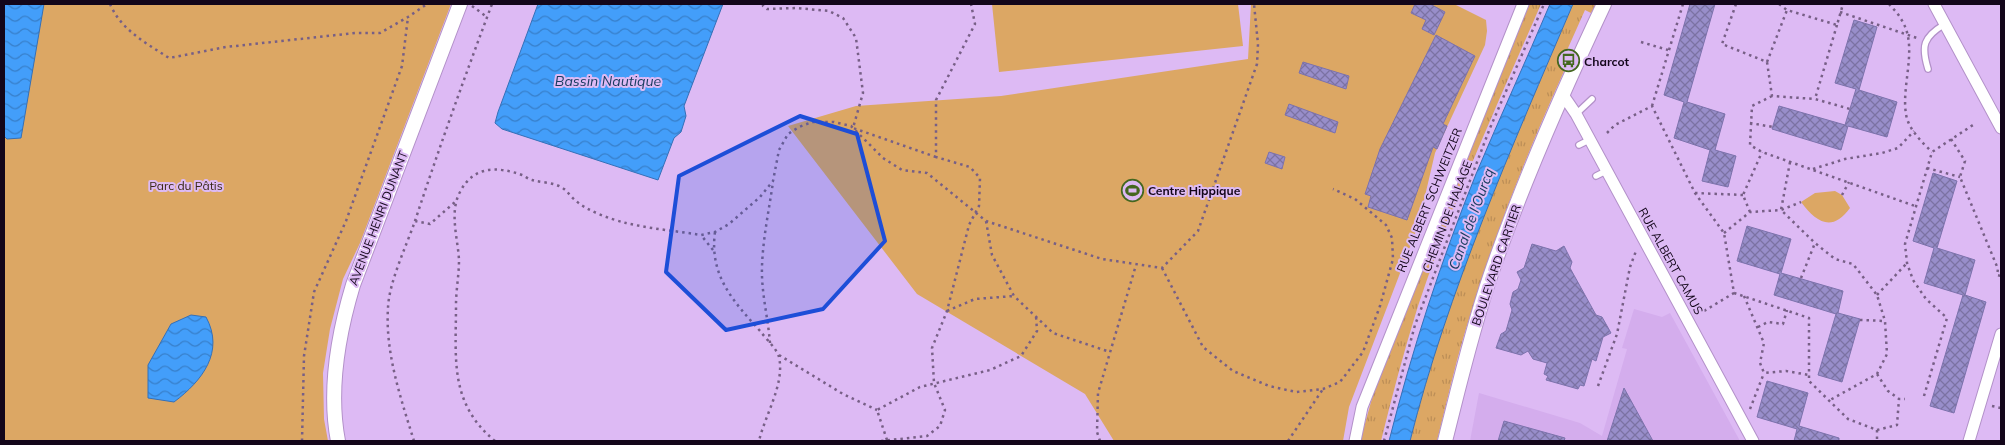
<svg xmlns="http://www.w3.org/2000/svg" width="2005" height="445" font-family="Mulish,sans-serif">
	<defs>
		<pattern id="grass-tufts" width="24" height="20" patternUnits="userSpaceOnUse" patternTransform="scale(1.25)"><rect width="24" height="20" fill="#dca764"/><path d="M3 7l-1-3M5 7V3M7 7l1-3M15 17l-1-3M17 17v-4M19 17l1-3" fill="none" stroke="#bc8e56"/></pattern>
		<pattern id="water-waves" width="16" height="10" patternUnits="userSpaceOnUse" patternTransform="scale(1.25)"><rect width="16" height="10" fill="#439efa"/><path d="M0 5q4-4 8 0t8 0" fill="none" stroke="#377fca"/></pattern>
		<pattern id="building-cross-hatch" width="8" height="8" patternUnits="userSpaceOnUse" patternTransform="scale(1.25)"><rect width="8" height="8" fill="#988eca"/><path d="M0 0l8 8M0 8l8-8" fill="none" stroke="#7b72a3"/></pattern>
	</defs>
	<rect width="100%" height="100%" fill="#ddbaf4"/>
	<path fill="#d4aded" d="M 1634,309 L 1662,317 L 1670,313 L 1740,441 L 1470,441 L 1479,393 L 1580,423 L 1602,436 L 1627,349 L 1622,348 Z"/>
	<path fill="url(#grass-tufts)" d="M 1529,4 L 1541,4 C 1498,103 1452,203 1418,306 C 1404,351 1392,396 1381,441 L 1360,441 L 1373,395 L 1487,104 Z
		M 1573,4 L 1596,4 L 1591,13 L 1585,10 L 1560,66 L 1565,69 C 1529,148 1497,229 1471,313 C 1457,355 1448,398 1437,441 L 1410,441 C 1447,290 1512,147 1573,4 Z"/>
	<path fill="#dca764" d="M 4,4 L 451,4 L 360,243 L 343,279 L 330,329 L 323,373 L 324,419 L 328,441 L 4,441 Z
		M 992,4 L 1238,4 L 1243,46 L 999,72 Z
		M 1251,4 L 1454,4 L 1486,20 L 1487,31 L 1485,45 L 1435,153 L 1418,226 L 1349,407 L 1343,441 L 1114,441 L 1085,394 L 917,294 L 788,126 L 856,106 L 1001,96 L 1248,59 Z
		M 1835,191 L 1842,195 L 1850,208 C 1832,233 1816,222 1801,202 L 1815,193 Z"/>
	<path fill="url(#water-waves)" stroke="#3570b7" d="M 4,4 L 44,4 L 21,138 L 7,139 L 4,136 Z
		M 538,4 L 723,4 L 684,106 L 686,116 L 681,132 L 674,138 L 658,180 L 502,129 L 495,123 L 498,112 Z
		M 1550,4 L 1573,4 C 1512,147 1448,290 1410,441 L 1389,441 C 1412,350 1441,261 1476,174 C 1500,117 1526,61 1550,4 Z
		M 191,315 L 206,317 C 225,352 202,381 174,402 L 148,398 L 148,365 L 171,324 Z"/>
	<path fill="url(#building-cross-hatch)" stroke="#7c72ac" d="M 1415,4 L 1430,4 L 1445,12 L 1434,35 L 1422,29 L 1426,20 L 1411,13 Z
		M 1690,4 L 1715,4 L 1687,102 L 1725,114 L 1715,150 L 1736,156 L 1728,187 L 1702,181 L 1710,150 L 1674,138 L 1684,102 L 1664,95 Z
		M 1854,20 L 1877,27 L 1859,90 L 1897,102 L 1887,137 L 1848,126 L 1841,150 L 1772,129 L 1779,106 L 1845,125 L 1856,89 L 1835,83 Z
		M 1436,35 L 1475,56 L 1443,124 L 1447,126 L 1437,149 L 1433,147 L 1407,220 L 1368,207 L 1371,196 L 1365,194 L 1380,149 Z
		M 1303,62 L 1349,76 L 1346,89 L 1299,73 Z
		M 1289,104 L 1338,122 L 1335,133 L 1285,115 Z
		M 1269,152 L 1285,157 L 1282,169 L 1265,163 Z
		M 1933,173 L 1957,181 L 1937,248 L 1975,260 L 1965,295 L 1986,302 L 1954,413 L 1930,406 L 1963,295 L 1924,283 L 1934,248 L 1913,241 Z
		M 1747,226 L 1791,239 L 1781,273 L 1843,291 L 1838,313 L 1860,319 L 1842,382 L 1818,375 L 1836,314 L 1774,295 L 1780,274 L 1737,261 Z
		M 1532,244 L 1556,251 L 1564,246 L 1572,262 L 1570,268 L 1596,315 L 1602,317 L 1611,333 L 1603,337 L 1596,361 L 1592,359 L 1584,386 L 1580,385 L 1578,389 L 1546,380 L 1548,376 L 1544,374 L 1547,363 L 1533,359 L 1528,351 L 1521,355 L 1496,348 L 1501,334 L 1506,331 L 1512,310 L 1510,304 L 1513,292 L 1518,289 L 1521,280 L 1517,272 L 1524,268 Z
		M 1767,381 L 1808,393 L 1799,426 L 1839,438 L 1839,441 L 1794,441 L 1797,429 L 1757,417 Z
		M 1624,388 L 1635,408 L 1653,441 L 1607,441 Z
		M 1504,421 L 1565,438 L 1564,441 L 1498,441 Z"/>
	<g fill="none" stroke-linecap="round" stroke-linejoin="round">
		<defs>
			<path id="service" d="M 1928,69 C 1921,46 1923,37 1945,24
				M 1576,114 L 1592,99
				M 1579,145 L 1589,140
				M 1596,176 L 1606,171"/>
			<path id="minor" d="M 1934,4 L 2001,128
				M 1563,95 L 1576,114 L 1753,441
				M 1355,441 L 1362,407 L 1523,4
				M 1969,441 L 2001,334"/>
			<path id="tertiary" d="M 338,441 C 328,389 338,335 353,285 L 460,4
				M 1445,441 C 1459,386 1472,330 1490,277 C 1522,183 1562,93 1604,4"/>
		</defs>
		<use href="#service" stroke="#b391c9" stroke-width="8"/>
		<use href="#minor" stroke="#b391c9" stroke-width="13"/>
		<use href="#tertiary" stroke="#b391c9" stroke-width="16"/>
		<path stroke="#775f86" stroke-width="2.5" stroke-dasharray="2.5 4" stroke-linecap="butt" d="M 110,4 C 121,30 146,43 169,58 L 226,47 L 355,33 L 380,33 L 408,17 L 427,4
			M 763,4 L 763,6 L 767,9 L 797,8 L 829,11 L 843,18 L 856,38 L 863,93 L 853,128 L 936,157
			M 1736,4 L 1722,44 L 1767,62 L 1772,96 L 1815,99
			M 1779,4 L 1787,10 L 1837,25 L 1843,4
			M 1889,4 C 1893,9 1898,13 1901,19 C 1919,46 1901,84 1906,114 C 1908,129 1922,142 1932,152
			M 472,6 L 487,17
			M 1840,12 L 1917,38
			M 1837,25 L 1815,99 L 1850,109
			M 1641,42 L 1668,50
			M 1767,62 L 1787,10
			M 1772,96 L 1752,106 L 1750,145 L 1762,152 L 1915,206
			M 1652,106 L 1683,4
			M 1750,123 L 1773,127
			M 1607,133 L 1615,125 L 1652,106 L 1695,193 L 1724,233 L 1734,293 L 1704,311
			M 1951,139 L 1965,161 L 1960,177 L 1998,269 L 1997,275 L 2001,276
			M 1790,162 L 1781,210 L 1815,243 L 1835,259 L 1853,264 L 1877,295 L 1885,321 L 1887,354 L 1877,374 L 1830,400
			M 1927,168 L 1960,177
			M 1813,169 L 1845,159 L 1882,153 L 1898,148 L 1914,131
			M 1695,193 L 1743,195
			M 1842,195 L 1849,182
			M 1750,212 L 1743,195 L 1762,152
			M 415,221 L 430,224 L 455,202
			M 986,221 L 992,255 L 1014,296 L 1053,333 L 1110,352
			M 715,232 C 709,276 734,302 761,332 C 766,339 777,349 779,357 C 785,384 765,415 759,441
			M 1724,233 L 1750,212 L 1781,210 L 1801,202
			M 713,250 L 701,235 L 715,232 L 729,224 L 760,197 L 773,181 L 779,150 L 788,134 L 799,127 L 812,122 L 834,122 L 851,126 L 883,158 L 902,170 L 927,173 L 986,221 L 1102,259 L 1162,268 L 1198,231 L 1257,64 L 1258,44 L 1254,4
			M 1162,268 L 1203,347 L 1233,371 L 1269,386 L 1296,392 L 1323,389 L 1340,382 L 1363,352 L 1380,306 L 1393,259 L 1392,238 L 1386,225 L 1355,199 L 1333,189
			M 1801,278 L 1815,243
			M 1734,293 L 1809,318 L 1809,381 L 1848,419 L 1877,430 L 1897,425 L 1899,399 L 1905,399
			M 1877,295 L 1907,263
			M 1744,296 L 1764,343 L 1760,363 L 1764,373 L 1786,371 L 1809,375
			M 947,311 L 975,299 L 1014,296
			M 1860,320 L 1885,321
			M 1758,327 L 1768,322 L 1783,324 L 1787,310
			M 770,343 C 768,317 761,292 762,266 C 763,238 769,210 773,182
			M 779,355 L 843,394 L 877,410
			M 1877,374 L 1888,391 L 1899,399
			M 1598,386 L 1617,334 L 1630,267 L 1636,251
			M 1924,396 L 1947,318 L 1926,299 L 1913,280 L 1907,263 L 1905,244 L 1932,152 L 1976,123
			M 1992,406 L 2001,408
			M 1750,409 L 1764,373
			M 1877,430 L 1877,441
			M 887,440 L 877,410 L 920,387 L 990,370 L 1021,356 L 1037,331 L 1036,316
			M 302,441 L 304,356 L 314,292 L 346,221 L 402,66 L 408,17
			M 414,441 C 401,399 385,353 388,308 C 389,282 406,247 415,221 C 439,148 465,76 492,4
			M 495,441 C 449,403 456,359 456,305 C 456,290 459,275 459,260 C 458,239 449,212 460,192 C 473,166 497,166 522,175 C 525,176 528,179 532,180 C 542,183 555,182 564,189 C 568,192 571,197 575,200 C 587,211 610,219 626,223 C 651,229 677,231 701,235
			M 881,441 L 927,436 L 940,426 L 945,410 L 934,383 L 932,348 L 947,311 L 969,225 L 979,206 L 980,178 L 970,167 L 936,157 L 936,100 L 975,24 L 971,4
			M 1100,441 L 1097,432 L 1098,393 L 1136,265
			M 1288,441 L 1323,389
			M 1384,441 L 1415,325 L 1490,128 L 1544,4"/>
		<use href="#service" stroke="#fff" stroke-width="5.5"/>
		<use href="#minor" stroke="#fff" stroke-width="11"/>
		<use href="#tertiary" stroke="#fff" stroke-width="14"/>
	</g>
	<path fill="#1d4ed8" fill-opacity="0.2" stroke="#1d4ed8" stroke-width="4" stroke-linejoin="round" d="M 800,116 L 857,134 L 885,241 L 823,309 L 726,330 L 666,272 L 679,176 Z"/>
	<defs>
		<symbol id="bus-ring" viewBox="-11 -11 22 22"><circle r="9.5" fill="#ddbaf4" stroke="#44671f" stroke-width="1.5"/><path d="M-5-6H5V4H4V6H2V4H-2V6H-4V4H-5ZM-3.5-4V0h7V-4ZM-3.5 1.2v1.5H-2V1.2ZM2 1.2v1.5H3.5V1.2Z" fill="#44671f"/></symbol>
		<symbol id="stadium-ring" viewBox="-11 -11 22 22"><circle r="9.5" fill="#ddbaf4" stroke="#44671f" stroke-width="1.5"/><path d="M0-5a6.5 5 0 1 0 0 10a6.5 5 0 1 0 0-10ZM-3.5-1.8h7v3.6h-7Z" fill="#44671f"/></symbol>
	</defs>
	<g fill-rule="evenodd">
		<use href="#bus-ring" x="1556" y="48" width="25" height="25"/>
		<use href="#stadium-ring" x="1120" y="178" width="25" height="25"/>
	</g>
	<g text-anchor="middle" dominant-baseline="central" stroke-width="4" stroke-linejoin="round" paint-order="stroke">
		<g font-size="12" font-weight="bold" fill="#13061a" stroke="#ddbaf4" text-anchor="start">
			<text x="1584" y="61">Charcot</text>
			<text x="1148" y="190">Centre Hippique</text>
		</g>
		<g font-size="12" fill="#392916" stroke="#ddbaf4">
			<text x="186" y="185">Parc du Pâtis</text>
		</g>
		<g font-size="12" fill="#13061a" stroke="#ddbaf4">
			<text transform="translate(1429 200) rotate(-68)">RUE ALBERT SCHWEITZER</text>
			<text transform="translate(1447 216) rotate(-69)">CHEMIN DE HALAGE</text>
			<text transform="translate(378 218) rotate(-69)">AVENUE HENRI DUNANT</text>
			<text transform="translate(1671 261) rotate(61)">RUE ALBERT CAMUS</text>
			<text transform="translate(1496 265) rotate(-71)">BOULEVARD CARTIER</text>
		</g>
		<g font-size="14" font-style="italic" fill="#183c60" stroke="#ddbaf4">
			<text x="608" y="81">Bassin Nautique</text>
			<text transform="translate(1471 219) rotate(-70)">Canal de l'Ourcq</text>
		</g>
	</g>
	<rect width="2005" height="445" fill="none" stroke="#13061a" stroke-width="10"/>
</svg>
